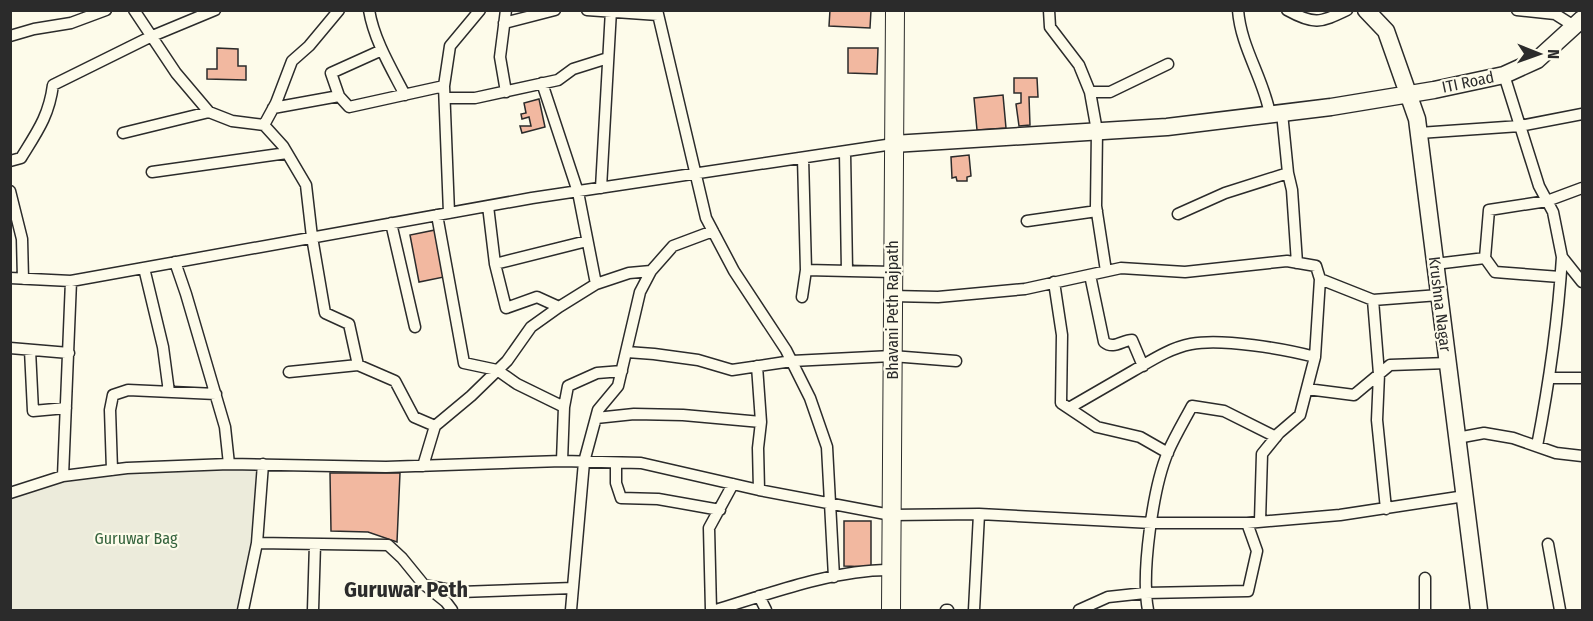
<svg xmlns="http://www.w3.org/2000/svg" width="1593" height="621" font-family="'Fira Sans Condensed',sans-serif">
	<rect width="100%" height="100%" fill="#fdfbea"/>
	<path fill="#ecebdb" stroke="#74746e" stroke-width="1.5" d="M 262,466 L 243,610 L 11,610 L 11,492 L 60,472 Z"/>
	<path fill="#f2b8a0" stroke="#2b2b2b" stroke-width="1.5" d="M 830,10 L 871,10 L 870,28 L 829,26 Z
		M 217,48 L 238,49 L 238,66 L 246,66 L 246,80 L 207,79 L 207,69 L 217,69 Z
		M 848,48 L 878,48 L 877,74 L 848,73 Z
		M 1014,78 L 1037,78 L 1038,97 L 1029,97 L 1030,125 L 1019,126 L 1016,104 L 1021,103 L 1021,93 L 1014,93 Z
		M 1003,95 L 1006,128 L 977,130 L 974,98 Z
		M 539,99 L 545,127 L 522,133 L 520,126 L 531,126 L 529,117 L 522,119 L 521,114 L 526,113 L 524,103 Z
		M 969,155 L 971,176 L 967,177 L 967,181 L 957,181 L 956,177 L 952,178 L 951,157 Z
		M 435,230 L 444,277 L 419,282 L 410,235 Z
		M 330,473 L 400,473 L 397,542 L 368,532 L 331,531 Z
		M 844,521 L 871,521 L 871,567 L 844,566 Z"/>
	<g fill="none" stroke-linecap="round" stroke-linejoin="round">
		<defs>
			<path id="street" d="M 134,10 L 176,73 L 209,112
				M 369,10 C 374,40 391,68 405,95
				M 506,10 L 500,57 L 506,92
				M 587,10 L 658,15
				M 657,10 L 706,218 L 734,271 L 786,350 L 810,398 L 827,447 L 834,577
				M 1049,10 L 1050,27 L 1079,65 L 1090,92 L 1097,131 L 1096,206 L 1106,271
				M 1238,10 C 1241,48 1263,77 1270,114
				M 1287,10 C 1314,25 1320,23 1347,10
				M 1517,10 L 1555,14 L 1574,26
				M 504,23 L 555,10
				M 10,36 L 34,29 L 71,23 L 106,10
				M 1504,75 L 1539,186 L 1553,212 L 1562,257 L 1582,282
				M 542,83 L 578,192 L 596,284
				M 1090,92 L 1110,92 L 1168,64
				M 339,96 L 331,73 L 382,50
				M 445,98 L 475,98 L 558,80 L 573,69 L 608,58
				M 273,108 L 339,96 L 349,107 L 444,86
				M 1282,113 L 1288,173 L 1292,190 L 1297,263
				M 264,125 L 283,146 L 306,185 L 312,237 L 325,313 L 349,324 L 358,365 L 395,381 L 414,417 L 435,426
				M 123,133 L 209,112 L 232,121 L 264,125 L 276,103 L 292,61 L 309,46 L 339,10
				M 1419,133 L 1520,126 L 1582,114
				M 845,152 L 847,271
				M 10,161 L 21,158 C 37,132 49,116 53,85 L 150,37 L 215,10
				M 152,172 L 287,153
				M 601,188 L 611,10
				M 10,191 L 22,239 L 23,279
				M 488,206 L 495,264 L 506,308 L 537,297 L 559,307
				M 449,213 L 444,86 L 450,46 L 480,10
				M 1178,214 L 1225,193 L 1288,173
				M 437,215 L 464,363 L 497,370 L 517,384 L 564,407
				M 1027,221 L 1097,211
				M 391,223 L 415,327
				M 1485,258 L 1495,272 L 1560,277
				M 175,262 L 186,294 L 225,427 L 229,464
				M 495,264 L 587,241
				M 1435,264 L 1485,258 L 1489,210 L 1547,201 L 1582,188
				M 144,268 L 163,347 L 169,392
				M 806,270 L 893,272
				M 1090,275 L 1104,342 C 1114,350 1122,340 1132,340 L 1143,366
				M 10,278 L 71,281 L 532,198 L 893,144
				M 1320,279 L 1373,300 L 1439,295
				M 1054,282 L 1062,335 L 1061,403 L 1097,427 L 1140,437 L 1168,453
				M 892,296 L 938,297 L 1025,289 L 1121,268 L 1185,272 L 1287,261 L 1316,266 L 1320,279 L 1315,357 L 1300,415 L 1279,433 L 1262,454 L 1260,521
				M 802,297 L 806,270 L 803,158
				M 1373,300 L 1379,374 L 1377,420 L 1386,509
				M 10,348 L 69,353
				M 30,350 L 33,411 L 66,408
				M 627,352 L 654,354 L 698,360 L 732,370 L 792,361 L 892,356 L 956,361
				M 757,366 L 761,422 L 758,448 L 759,490
				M 289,372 L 358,365
				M 1549,378 L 1582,378
				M 1307,389 L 1354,395 L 1390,365 L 1448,363
				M 1069,408 C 1090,396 1112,383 1133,371 C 1152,360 1170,348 1191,344 C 1222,338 1285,349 1315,357
				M 596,418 L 634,414 L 683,415 L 761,422
				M 1457,438 L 1484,433 L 1513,438 L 1556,453 L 1582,456
				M 1537,446 C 1549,384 1558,321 1562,257
				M 562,461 L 564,407 L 568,386 L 597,373 L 622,371
				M 616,463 L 616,483 L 621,498 L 658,499 L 720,510
				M 423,466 L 435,426 L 471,396 L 507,361 L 531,327 L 559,307 L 596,284 L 629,273 L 651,271
				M 112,470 L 110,410 L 113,395 L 128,390 L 216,394
				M 63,476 L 71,281
				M 10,493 L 63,476 L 127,468 L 229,464 L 386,467 L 562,461 L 641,463 L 759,490 L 891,515 L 979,514 L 1152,523 L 1247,523 L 1340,515 L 1465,496
				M 257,543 L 388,545 L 402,558 L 424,585 L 460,592 L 573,588
				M 1548,544 L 1560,610
				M 1425,578 L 1425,610
				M 426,586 L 446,602 L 452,610
				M 759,596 L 766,610
				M 243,610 L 257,543 L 263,464
				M 313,610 L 315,544
				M 571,610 L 584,462 L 598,410 L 618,386 L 640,292 L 651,271 L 673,246 L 713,231
				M 711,610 L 709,528 L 733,484
				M 716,610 C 768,594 836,569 891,570
				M 946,610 L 948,610
				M 974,610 L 979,514
				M 1079,610 L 1108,597 L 1145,593 L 1248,591 L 1257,551 L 1247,523
				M 1148,610 C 1141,573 1153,487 1168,452 C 1175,436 1184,421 1192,406 L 1224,411 L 1276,437"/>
			<path id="secondary" d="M 1366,10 L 1386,31 L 1417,119 L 1479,610
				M 893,144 L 1167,127 L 1331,107 L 1434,90 L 1504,75 L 1537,60 L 1582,19"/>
			<path id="primary" d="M 891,610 L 895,10"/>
		</defs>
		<use href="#street" stroke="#2b2b2b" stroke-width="13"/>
		<use href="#secondary" stroke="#2b2b2b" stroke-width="19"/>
		<use href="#primary" stroke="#2b2b2b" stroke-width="20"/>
		<use href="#street" stroke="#fdfbea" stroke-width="10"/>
		<use href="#secondary" stroke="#fdfbea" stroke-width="16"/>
		<use href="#primary" stroke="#fdfbea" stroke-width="18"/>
	</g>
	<g text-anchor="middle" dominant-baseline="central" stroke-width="4.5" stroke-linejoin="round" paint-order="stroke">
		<g font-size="16" fill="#2b2b2b" stroke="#fdfbea">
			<text transform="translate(1468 82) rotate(-12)">ITI Road</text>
			<text transform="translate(1440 304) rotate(83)">Krushna Nagar</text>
			<text transform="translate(892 310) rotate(-90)">Bhavani Peth Rajpath</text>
		</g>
		<g font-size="16" fill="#34623c" stroke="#fdfbea">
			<text x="136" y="538">Guruwar Bag</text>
		</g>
		<g font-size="22" font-weight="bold" fill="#2b2b2b" stroke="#fdfbea">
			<text x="406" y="589">Guruwar Peth</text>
		</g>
	</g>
	<rect width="1593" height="621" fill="none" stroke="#2b2b2b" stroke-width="24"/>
	<g transform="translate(1539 54) rotate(91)" stroke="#fdfbea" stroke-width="4.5" paint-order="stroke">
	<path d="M0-4.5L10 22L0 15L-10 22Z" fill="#2b2b2b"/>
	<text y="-9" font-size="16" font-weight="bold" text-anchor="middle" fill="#2b2b2b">N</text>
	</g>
</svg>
